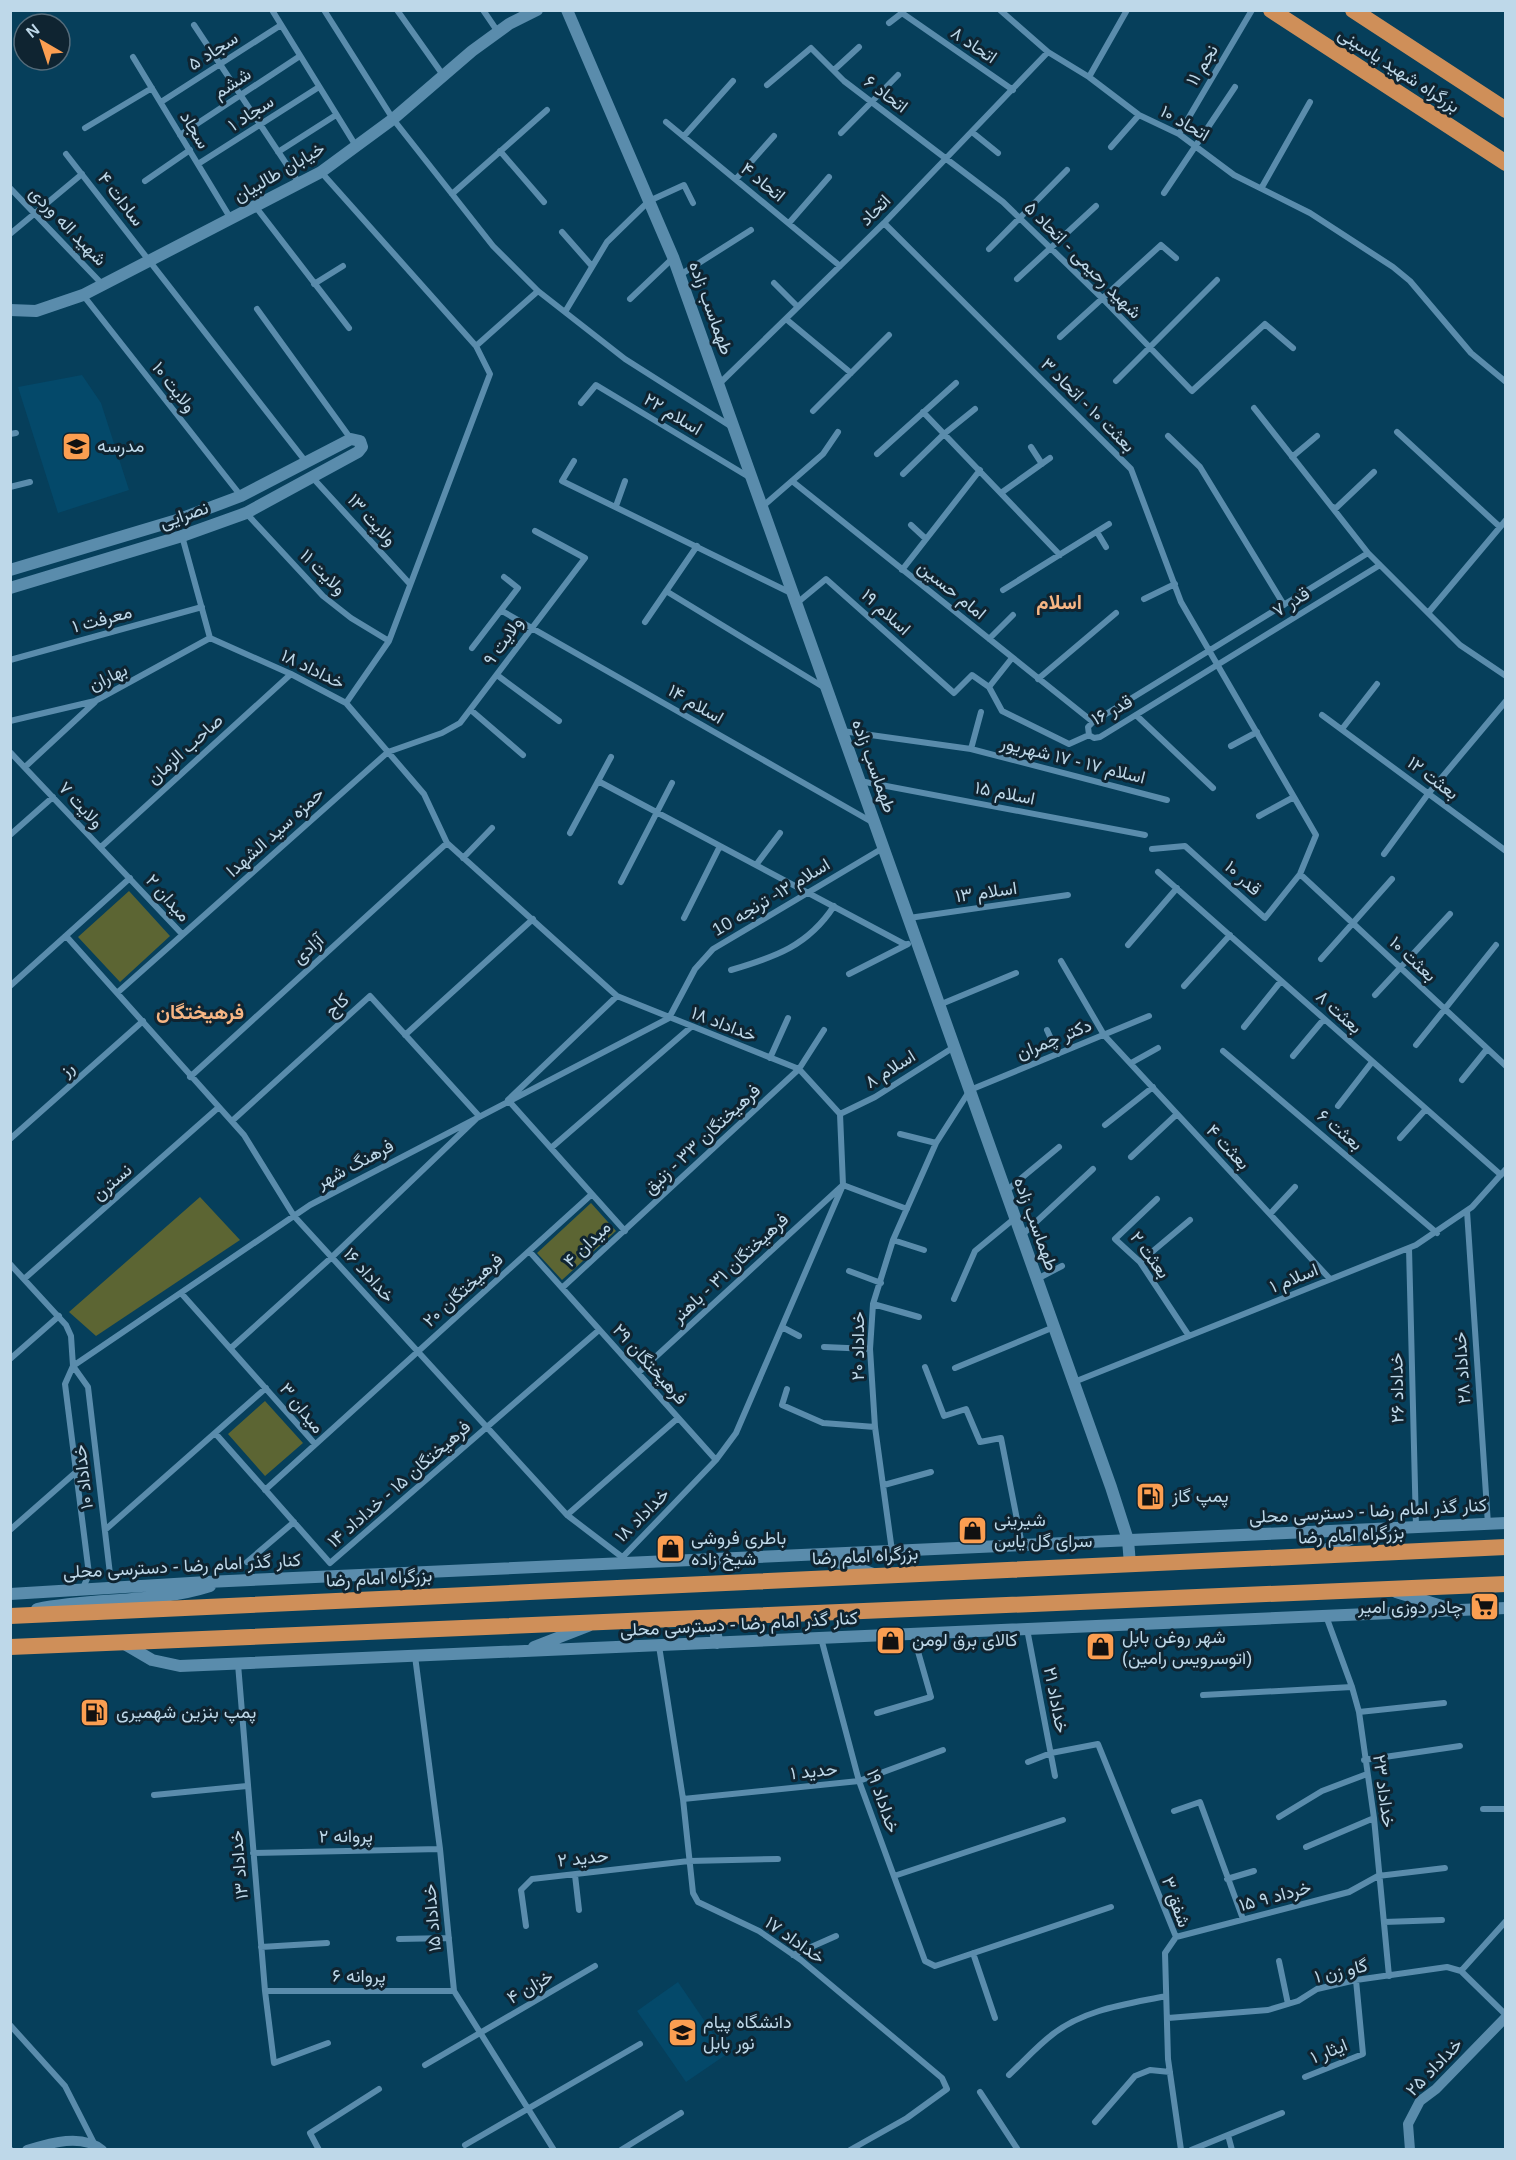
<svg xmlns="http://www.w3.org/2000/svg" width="1516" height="2160" font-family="Helvetica,Vazirmatn,sans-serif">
	<rect width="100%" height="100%" fill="#063f5b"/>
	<path fill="#04496a" d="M 82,375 L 101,403 L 129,490 L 58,513 L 18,387 Z
		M 678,1982 L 727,2054 L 686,2082 L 637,2011 Z"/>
	<path fill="#5c6533" d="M 129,891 L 170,936 L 120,982 L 78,937 Z
		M 200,1197 L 240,1240 L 96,1336 L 69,1312 Z
		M 591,1203 L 616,1231 L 562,1280 L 537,1253 Z
		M 265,1401 L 303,1443 L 265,1476 L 228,1434 Z"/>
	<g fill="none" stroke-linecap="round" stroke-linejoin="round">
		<path stroke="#5a8cac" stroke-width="6" d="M 272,10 L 356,146
			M 324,10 L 393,119 L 493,246 L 538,291 L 625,359 L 732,427
			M 397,10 L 443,75
			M 483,10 L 498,32
			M 1000,10 L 1048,52 L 1089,77 L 1139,115 L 1179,134 L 1234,175 L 1310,213 L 1393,267 L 1410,281 L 1471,353 L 1506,382
			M 889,23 L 902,13 L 1013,90
			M 194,25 L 299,183
			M 133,57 L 231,219
			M 834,70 L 859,47
			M 1089,77 L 1127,10
			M 767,85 L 811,48 L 844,81 L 1003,202 L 1102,298 L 1192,391 L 1265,324 L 1293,348
			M 161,102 L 281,25
			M 666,122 L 840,266
			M 85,128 L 152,88
			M 972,132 L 998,153
			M 841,133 L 898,75
			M 1179,134 L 1252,10
			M 180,135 L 300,56
			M 684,136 L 733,81
			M 1111,147 L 1139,115
			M 500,151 L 544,202
			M 278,152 L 336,115
			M 66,154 L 306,462
			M 198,164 L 319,87
			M 321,172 L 476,346 L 490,374 L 389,641 L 346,703
			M 736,179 L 774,136
			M 145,181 L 190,150
			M 1262,187 L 1310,102
			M 10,188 L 103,285
			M 1164,193 L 1235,87
			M 452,194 L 547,110
			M 255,206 L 349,328
			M 789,223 L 829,177
			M 884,223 L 1131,469 L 1181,602 L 1316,835 L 1300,874 L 1265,918 L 1185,846 L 1152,849
			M 562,232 L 591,265
			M 10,234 L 82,174
			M 989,249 L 1067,170
			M 680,275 L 751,230
			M 1017,279 L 1096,206
			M 774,283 L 798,307
			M 314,284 L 343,266
			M 83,295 L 241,496
			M 630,299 L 673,258
			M 257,309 L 351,439
			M 565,312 L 607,242 L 649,201 L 684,185 L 693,203
			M 786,319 L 851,373
			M 1060,337 L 1161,245 L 1176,258
			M 476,346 L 538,291
			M 1116,381 L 1217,280
			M 719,384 L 884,223 L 1048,52
			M 581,403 L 596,385 L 749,477
			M 1254,408 L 1368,553 L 1460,645 L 1506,676
			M 813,411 L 889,335
			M 923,412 L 1060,555
			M 1397,432 L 1500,527
			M 10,434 L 16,433
			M 1168,436 L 1200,467 L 1284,605
			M 1031,447 L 1042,464
			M 877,454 L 956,383
			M 1294,459 L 1292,457 L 1317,436
			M 574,461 L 562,481 L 791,593
			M 903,474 L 944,434 L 975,409
			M 312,477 L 409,583
			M 792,481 L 1093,722
			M 10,487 L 30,482
			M 1001,493 L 1050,458
			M 616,506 L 625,481
			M 762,507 L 823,454 L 838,432
			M 1333,507 L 1335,509 L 1374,472
			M 246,513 L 323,596 L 351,618 L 389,641
			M 911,525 L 926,539
			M 1097,532 L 1106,547
			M 182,536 L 210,638
			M 1368,553 L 1093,722 L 1088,727 L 1089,735 L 1094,738 L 1100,737 L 1380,565
			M 902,570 L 980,470
			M 1003,590 L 1109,524
			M 666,591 L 825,688
			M 1144,599 L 1175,584
			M 797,603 L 826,579 L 954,693 L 972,675 L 989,687 L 1002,711 L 1069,744 L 1089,735
			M 502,611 L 872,822
			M 1428,613 L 1506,520
			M 645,622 L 697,546
			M 210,638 L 291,674 L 346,703 L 424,794 L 447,843 L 617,996 L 799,1069 L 840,1114 L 843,1185 L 736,1433 L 716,1460 L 617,1563
			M 989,639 L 1013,615
			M 472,648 L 518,588 L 504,577
			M 10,660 L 202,607
			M 497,675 L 559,721
			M 1038,679 L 1116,613
			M 989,687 L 1012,658
			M 472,711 L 523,755
			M 1136,715 L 1213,788
			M 1322,715 L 1506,851
			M 10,721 L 95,701 L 210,638
			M 1342,729 L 1377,684
			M 842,731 L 971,749 L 1167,800
			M 1231,746 L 1257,732
			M 971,749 L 981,712
			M 10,752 L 182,934
			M 25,767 L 95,702
			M 598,781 L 906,945
			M 860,781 L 1145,835
			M 1259,816 L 1294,797
			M 570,833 L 611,757
			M 10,835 L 53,797
			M 101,847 L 291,674
			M 1384,854 L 1428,794 L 1506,701
			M 463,858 L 492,828
			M 756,865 L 780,833
			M 1158,872 L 1501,1175
			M 1300,874 L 1506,1066
			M 621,882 L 672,783
			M 684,918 L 720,846
			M 909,918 L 1068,895
			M 66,936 L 244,1135 L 294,1216 L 567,1515 L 622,1557
			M 1128,945 L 1177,888
			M 1321,959 L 1392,879
			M 1061,961 L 1104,1035 L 1330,1279
			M 731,970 C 775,957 808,946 834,906
			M 849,974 L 908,944
			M 10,986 L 130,878
			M 1184,986 L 1230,935
			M 117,993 L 388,752 L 442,733 L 460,723 L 585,558 L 535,531
			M 1375,995 L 1450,914
			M 617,996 L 508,1100 L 625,1231
			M 939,1005 L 1016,973
			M 1244,1027 L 1281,981
			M 1047,1030 L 1058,1054
			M 405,1035 L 533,919
			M 1416,1045 L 1496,945
			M 1223,1051 L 1437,1233
			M 1293,1056 L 1324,1019
			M 770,1058 L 788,1018
			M 1131,1063 L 1158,1048
			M 190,1077 L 447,843
			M 1462,1080 L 1487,1049
			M 1338,1106 L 1372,1062
			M 840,1114 L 875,1097 L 954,1047
			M 1105,1125 L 1153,1087
			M 900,1134 L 936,1143
			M 1400,1138 L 1426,1109
			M 10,1139 L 143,1021
			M 551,1148 L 691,1027
			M 1131,1157 L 1177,1114
			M 1006,1191 L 1059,1147
			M 1157,1199 L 1115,1239 L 1140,1262 L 1189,1336
			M 1467,1211 L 1488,1524
			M 1270,1214 L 1295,1187
			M 1022,1235 L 1093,1169
			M 893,1240 L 924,1250
			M 1409,1248 L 1416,1527
			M 529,1251 L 716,1460
			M 1140,1262 L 1190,1220
			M 10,1264 L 66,1325 L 71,1336 L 73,1366
			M 849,1271 L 881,1283
			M 24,1279 L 219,1107
			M 1037,1279 L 1062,1266
			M 562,1288 L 799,1069 L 824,1030
			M 181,1293 L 315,1444
			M 954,1299 L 975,1251 L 1015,1218
			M 873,1304 L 919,1317
			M 782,1327 L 799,1336
			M 824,1347 L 870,1349
			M 231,1348 L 332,1257 L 479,1116 L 370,996 L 232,1121
			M 10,1359 L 59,1316
			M 73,1366 L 310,1205 L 669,1018 L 695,969 L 713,949 L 883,848
			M 925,1367 L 944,1416 L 966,1409 L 980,1442 L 1001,1438 L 1022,1545
			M 955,1368 L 1054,1327
			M 638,1373 L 843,1185 L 907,1209
			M 1074,1382 L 1416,1245 L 1472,1207 L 1506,1169
			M 787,1389 L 782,1405 L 823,1423 L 875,1427
			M 215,1433 L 330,1563 L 599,1330
			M 884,1485 L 931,1472
			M 265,1490 L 592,1194
			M 567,1515 L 678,1418
			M 10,1530 L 76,1472
			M 105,1530 L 266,1388
			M 892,1551 L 875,1427 L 870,1349 L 873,1304 L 893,1240 L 936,1143 L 970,1090 L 1149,1016
			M 247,1562 L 294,1522
			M 83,1588 L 89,1574 L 65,1384 L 73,1366 L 88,1387 L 110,1574 L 118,1587
			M 1326,1616 L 1352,1687 L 1359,1712 L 1374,1818 L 1389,1976
			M 1027,1629 L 1055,1776
			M 821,1638 L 859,1781 L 925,1961 L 935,1966 L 1111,1907
			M 659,1646 L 683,1799 L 693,1893 L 698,1902 L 759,1931 L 801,1960 L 942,2078 L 947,2089 L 907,2118 L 850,2150
			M 415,1656 L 440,1849 L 454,1991 L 554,2150
			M 238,1664 L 265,1991 L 274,2063 L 328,2043
			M 1203,1695 L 1352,1687
			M 1359,1712 L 1444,1703
			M 877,1713 L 931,1697 L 913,1634
			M 1364,1760 L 1460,1746
			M 1028,1762 L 1051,1753 L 1098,1744 L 1176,1937 L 1165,1953 L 1168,2059 L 1181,2150
			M 154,1795 L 247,1786
			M 683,1799 L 859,1781 L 943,1750
			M 1483,1809 L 1506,1809
			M 1174,1811 L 1200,1802 L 1243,1919
			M 1279,1817 L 1322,1791 L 1367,1774
			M 1306,1847 L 1374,1818
			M 253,1853 L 440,1849
			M 575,1875 L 579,1910
			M 894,1876 L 1063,1820
			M 1227,1879 L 1254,1871
			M 1384,1922 L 1442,1920
			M 526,1926 L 521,1890 L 532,1879 L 689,1861 L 778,1859
			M 1176,1937 L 1349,1892 L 1378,1876 L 1445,1868
			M 399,1939 L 449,1938
			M 261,1947 L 327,1943
			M 973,1953 L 995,2018
			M 793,1955 L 836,1936
			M 1279,1961 L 1288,2004
			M 1461,1971 L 1506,1921
			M 265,1991 L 454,1991
			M 1168,2018 L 1268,2010 L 1298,2001 L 1317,1989 L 1356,1980 L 1447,1967 L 1461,1971 L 1506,2015
			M 10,2025 L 65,2086 L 94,2143
			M 425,2065 L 595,1966
			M 1009,2075 C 1023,2062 1037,2046 1053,2034 C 1085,2009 1128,2004 1166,1996
			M 1305,2077 L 1363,2054 L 1356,1980
			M 980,2092 L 1018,2150
			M 1095,2122 L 1135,2076 L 1150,2070 L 1170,2072
			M 1228,2135 L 1232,2150
			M 465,2145 L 640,2044
			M 10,2149 L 11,2150
			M 319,2150 L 310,2133 L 379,2089
			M 621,2150 L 681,2113
			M 1191,2150 L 1282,2113"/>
		<path stroke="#5a8cac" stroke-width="10" d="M 27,2150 C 50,2143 82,2133 102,2150
			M 1410,2150 L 1408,2124 L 1420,2101 L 1436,2089 L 1506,2017"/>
		<path stroke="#5a8cac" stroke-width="12" d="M 567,10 L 673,257 L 1111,1487 L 1128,1540 L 1130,1564
			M 10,310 L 36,311 L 83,295 L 321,172 L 393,119 L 472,51 L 509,24 L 537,10
			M 10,570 L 177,520 L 241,496 L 351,439 L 360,441 L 362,447 L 358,452 L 246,513 L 182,536 L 10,588
			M 1320,1552 L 1367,1532
			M 821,1556 L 873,1574
			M 1396,1592 L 1445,1607
			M 10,1594 L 207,1582 L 1506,1523
			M 37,1609 C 94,1597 154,1604 210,1586
			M 714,1618 L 717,1643
			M 123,1643 L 152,1660 L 180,1666 L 1506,1608
			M 534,1647 L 588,1626"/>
		<path stroke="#cf8f59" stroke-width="16" d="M 1271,10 L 1506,163
			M 1353,10 L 1506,110
			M 10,1616 L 1506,1547
			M 10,1647 L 1506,1584"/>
	</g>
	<defs>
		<symbol id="school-square" viewBox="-11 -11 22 22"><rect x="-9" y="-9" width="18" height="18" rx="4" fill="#fb9e51" stroke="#0f2431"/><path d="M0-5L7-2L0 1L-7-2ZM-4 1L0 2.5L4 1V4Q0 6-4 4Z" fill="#111"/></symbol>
		<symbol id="fuel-square" viewBox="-11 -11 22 22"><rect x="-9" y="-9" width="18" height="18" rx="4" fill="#fb9e51" stroke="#0f2431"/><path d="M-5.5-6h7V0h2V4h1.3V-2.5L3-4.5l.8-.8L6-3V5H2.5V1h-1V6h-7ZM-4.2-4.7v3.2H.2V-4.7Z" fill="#111"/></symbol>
		<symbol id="shop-square" viewBox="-11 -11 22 22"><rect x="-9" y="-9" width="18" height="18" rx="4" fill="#fb9e51" stroke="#0f2431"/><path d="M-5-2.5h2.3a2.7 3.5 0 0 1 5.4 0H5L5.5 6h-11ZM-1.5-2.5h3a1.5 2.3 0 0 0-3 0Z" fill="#111"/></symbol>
		<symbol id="supermarket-square" viewBox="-11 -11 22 22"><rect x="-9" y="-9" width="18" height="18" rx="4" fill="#fb9e51" stroke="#0f2431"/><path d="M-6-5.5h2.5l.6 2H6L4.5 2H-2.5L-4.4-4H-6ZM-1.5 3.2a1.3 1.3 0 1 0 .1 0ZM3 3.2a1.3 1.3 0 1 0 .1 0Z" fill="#111"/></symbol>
		<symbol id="university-square" viewBox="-11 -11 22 22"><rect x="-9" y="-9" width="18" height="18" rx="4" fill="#fb9e51" stroke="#0f2431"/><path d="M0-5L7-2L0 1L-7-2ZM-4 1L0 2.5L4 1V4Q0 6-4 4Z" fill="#111"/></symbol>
	</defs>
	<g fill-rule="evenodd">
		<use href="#school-square" x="60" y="430" width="33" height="33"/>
		<use href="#fuel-square" x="1134" y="1480" width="33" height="33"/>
		<use href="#shop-square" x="956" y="1514" width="33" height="33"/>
		<use href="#shop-square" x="654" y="1532" width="33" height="33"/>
		<use href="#supermarket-square" x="1468" y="1590" width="33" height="33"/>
		<use href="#shop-square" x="874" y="1624" width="33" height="33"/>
		<use href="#shop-square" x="1084" y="1630" width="33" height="33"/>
		<use href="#fuel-square" x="78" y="1696" width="33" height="33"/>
		<use href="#university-square" x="666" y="2016" width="33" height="33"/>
	</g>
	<g text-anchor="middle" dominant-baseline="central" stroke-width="6" stroke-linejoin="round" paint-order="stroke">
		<g font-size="18" fill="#bed8e9" stroke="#0f2431">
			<text transform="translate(974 45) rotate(34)">اتحاد ۸</text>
			<text transform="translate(213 51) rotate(-33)">سجاد ۵</text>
			<text transform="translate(1202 65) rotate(-59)">نجم ۱۱</text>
			<text transform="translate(1399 70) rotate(33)">بزرگراه شهید یاسینی</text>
			<text transform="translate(232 83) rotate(-33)">ششم</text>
			<text transform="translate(886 94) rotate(37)">اتحاد ۶</text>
			<text transform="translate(251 113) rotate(-33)">سجاد ۱</text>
			<text transform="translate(1185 123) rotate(30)">اتحاد ۱۰</text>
			<text transform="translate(195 130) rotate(59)">سجاد</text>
			<text transform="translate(279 172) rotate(-30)">خیابان طالبیان</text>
			<text transform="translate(763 182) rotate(39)">اتحاد ۴</text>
			<text transform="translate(121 199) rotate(52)">سادات ۴</text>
			<text transform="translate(875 210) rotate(-45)">اتحاد</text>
			<text transform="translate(68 226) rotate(46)">شهید اله وردی</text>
			<text transform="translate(1083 260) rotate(45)">شهید رحیمی - اتحاد ۵</text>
			<text transform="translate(711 308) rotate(70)">طهماسب زاده</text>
			<text transform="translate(174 387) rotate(52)">ولایت ۱۰</text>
			<text transform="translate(1088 405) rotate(45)">بعثت ۱۰ - اتحاد ۳</text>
			<text transform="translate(673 414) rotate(31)">اسلام ۲۲</text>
			<text transform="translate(184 515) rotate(-19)">نصرایی</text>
			<text transform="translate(372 520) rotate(48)">ولایت ۱۳</text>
			<text transform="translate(323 572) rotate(45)">ولایت ۱۱</text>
			<text transform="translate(952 590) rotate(39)">امام حسین</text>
			<text transform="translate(1291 602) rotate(-32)">قدر ۷</text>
			<text transform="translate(886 612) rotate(42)">اسلام ۱۹</text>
			<text transform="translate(102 619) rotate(-15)">معرفت ۱</text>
			<text transform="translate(503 641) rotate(-55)">ولایت ۹</text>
			<text transform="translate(313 669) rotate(26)">خداداد ۱۸</text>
			<text transform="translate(108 677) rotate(-26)">بهاران</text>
			<text transform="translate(696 704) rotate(30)">اسلام ۱۴</text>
			<text transform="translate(1112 710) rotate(-28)">قدر ۱۶</text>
			<text transform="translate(185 749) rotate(-42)">صاحب الزمان</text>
			<text transform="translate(1073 760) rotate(14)">اسلام ۱۷ - ۱۷ شهریور</text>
			<text transform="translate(874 766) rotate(70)">طهماسب زاده</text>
			<text transform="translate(1433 778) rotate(37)">بعثت ۱۲</text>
			<text transform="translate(1005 793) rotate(11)">اسلام ۱۵</text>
			<text transform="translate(81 805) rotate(47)">ولایت ۷</text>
			<text transform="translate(275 832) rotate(-42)">حمزه سید الشهدا</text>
			<text transform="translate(1243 878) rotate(42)">قدر ۱۰</text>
			<text transform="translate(986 892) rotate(-8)">اسلام ۱۳</text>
			<text transform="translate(771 897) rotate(-31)">اسلام ۱۲- ترنجه 10</text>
			<text transform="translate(168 898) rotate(48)">میدان ۲</text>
			<text transform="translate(308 949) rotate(-42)">آزادی</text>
			<text transform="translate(1413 959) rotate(43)">بعثت ۱۰</text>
			<text transform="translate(337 1005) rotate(-42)">کاج</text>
			<text transform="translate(1339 1012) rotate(42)">بعثت ۸</text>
			<text transform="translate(724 1024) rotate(21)">خداداد ۱۸</text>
			<text transform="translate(1054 1039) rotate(-22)">دکتر چمران</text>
			<text transform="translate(67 1069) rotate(-42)">رز</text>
			<text transform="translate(890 1069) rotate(-32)">اسلام ۸</text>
			<text transform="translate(1340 1130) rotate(40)">بعثت ۶</text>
			<text transform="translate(702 1139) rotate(-43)">فرهیختگان ۳۳ - زنبق</text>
			<text transform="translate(1228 1147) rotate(47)">بعثت ۴</text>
			<text transform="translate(355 1164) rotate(-28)">فرهنگ شهر</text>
			<text transform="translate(112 1182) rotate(-41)">نسترن</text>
			<text transform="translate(1036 1224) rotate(70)">طهماسب زاده</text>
			<text transform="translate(587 1244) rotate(-44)">میدان ۴</text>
			<text transform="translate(1150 1255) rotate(53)">بعثت ۲</text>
			<text transform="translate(730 1268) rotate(-43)">فرهیختگان ۳۱ - باهنر</text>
			<text transform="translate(369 1275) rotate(48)">خداداد ۱۶</text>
			<text transform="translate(1294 1278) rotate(-22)">اسلام ۱</text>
			<text transform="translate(463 1290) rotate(-42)">فرهیختگان ۲۰</text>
			<text transform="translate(858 1346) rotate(-90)">خداداد ۲۰</text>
			<text transform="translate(650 1364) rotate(48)">فرهیختگان ۲۹</text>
			<text transform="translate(1462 1368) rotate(-94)">خداداد ۲۸</text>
			<text transform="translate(1397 1388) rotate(-91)">خداداد ۲۶</text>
			<text transform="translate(302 1408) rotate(51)">میدان ۳</text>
			<text transform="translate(83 1477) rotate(-97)">خداداد ۱۰</text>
			<text transform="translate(399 1484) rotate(-41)">فرهیختگان ۱۵ - خداداد ۱۴</text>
			<text transform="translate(1368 1511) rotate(-3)">کنار گذر امام رضا - دسترسی محلی</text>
			<text transform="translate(642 1515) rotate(-45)">خداداد ۱۸</text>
			<text transform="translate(1351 1535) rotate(-3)">بزرگراه امام رضا</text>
			<text transform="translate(865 1556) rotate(-3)">بزرگراه امام رضا</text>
			<text transform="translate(182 1566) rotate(-3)">کنار گذر امام رضا - دسترسی محلی</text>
			<text transform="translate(379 1578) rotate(-3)">بزرگراه امام رضا</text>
			<text transform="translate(739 1624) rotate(-3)">کنار گذر امام رضا - دسترسی محلی</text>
			<text transform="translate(1056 1700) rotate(79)">خداداد ۲۱</text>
			<text transform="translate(814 1771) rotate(-6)">حدید ۱</text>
			<text transform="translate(1384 1791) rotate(82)">خداداد ۲۳</text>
			<text transform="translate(883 1801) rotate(71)">خداداد ۱۹</text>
			<text transform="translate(346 1836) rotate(-1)">پروانه ۲</text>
			<text transform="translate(583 1858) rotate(-6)">حدید ۲</text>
			<text transform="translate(239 1865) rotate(-95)">خداداد ۱۳</text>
			<text transform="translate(1275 1896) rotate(-15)">۱۵ خرداد ۹</text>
			<text transform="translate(1176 1902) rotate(70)">شفق ۳</text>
			<text transform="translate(432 1918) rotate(-95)">خداداد ۱۵</text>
			<text transform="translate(795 1940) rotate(35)">خداداد ۱۷</text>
			<text transform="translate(1341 1971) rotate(-13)">گاو زن ۱</text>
			<text x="359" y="1976">پروانه ۶</text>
			<text transform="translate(530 1987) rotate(-30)">خزان ۴</text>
			<text transform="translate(1329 2051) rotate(-22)">ایثار ۱</text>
			<text transform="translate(1434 2067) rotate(-46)">خداداد ۲۵</text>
		</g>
		<g font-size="18" fill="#bed8e9" stroke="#0f2431" text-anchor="start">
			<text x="97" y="446">مدرسه</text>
			<text x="1172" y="1496">پمپ گاز</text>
			<text x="994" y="1520">شیرینی<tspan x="994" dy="21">سرای گل یاس</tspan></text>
			<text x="691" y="1538">باطری فروشی<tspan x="691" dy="21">شیخ زاده</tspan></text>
			<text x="1463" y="1607" text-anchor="end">چادر دوزی امیر</text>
			<text x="1122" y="1637">شهر روغن بابل<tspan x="1122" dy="21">(اتوسرویس رامین)</tspan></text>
			<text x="912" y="1640">کالای برق لومن</text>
			<text x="116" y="1712">پمپ بنزین شهمیری</text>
			<text x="703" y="2022">دانشگاه پیام<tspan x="703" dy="21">نور بابل</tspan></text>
		</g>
		<g font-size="20" font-weight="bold" fill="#f7b684" stroke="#0f2431">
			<text x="1059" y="602">اسلام</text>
			<text x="200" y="1012">فرهیختگان</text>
		</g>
	</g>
	<rect width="1516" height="2160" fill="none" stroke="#bed8e9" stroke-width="24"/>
	<g transform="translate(42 42) rotate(321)"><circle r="28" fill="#0f2431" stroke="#556c7b" stroke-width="1.5"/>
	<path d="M0-4.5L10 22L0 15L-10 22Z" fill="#fb9e51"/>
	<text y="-9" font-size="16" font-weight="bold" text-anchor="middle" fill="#bed8e9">N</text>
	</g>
</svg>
